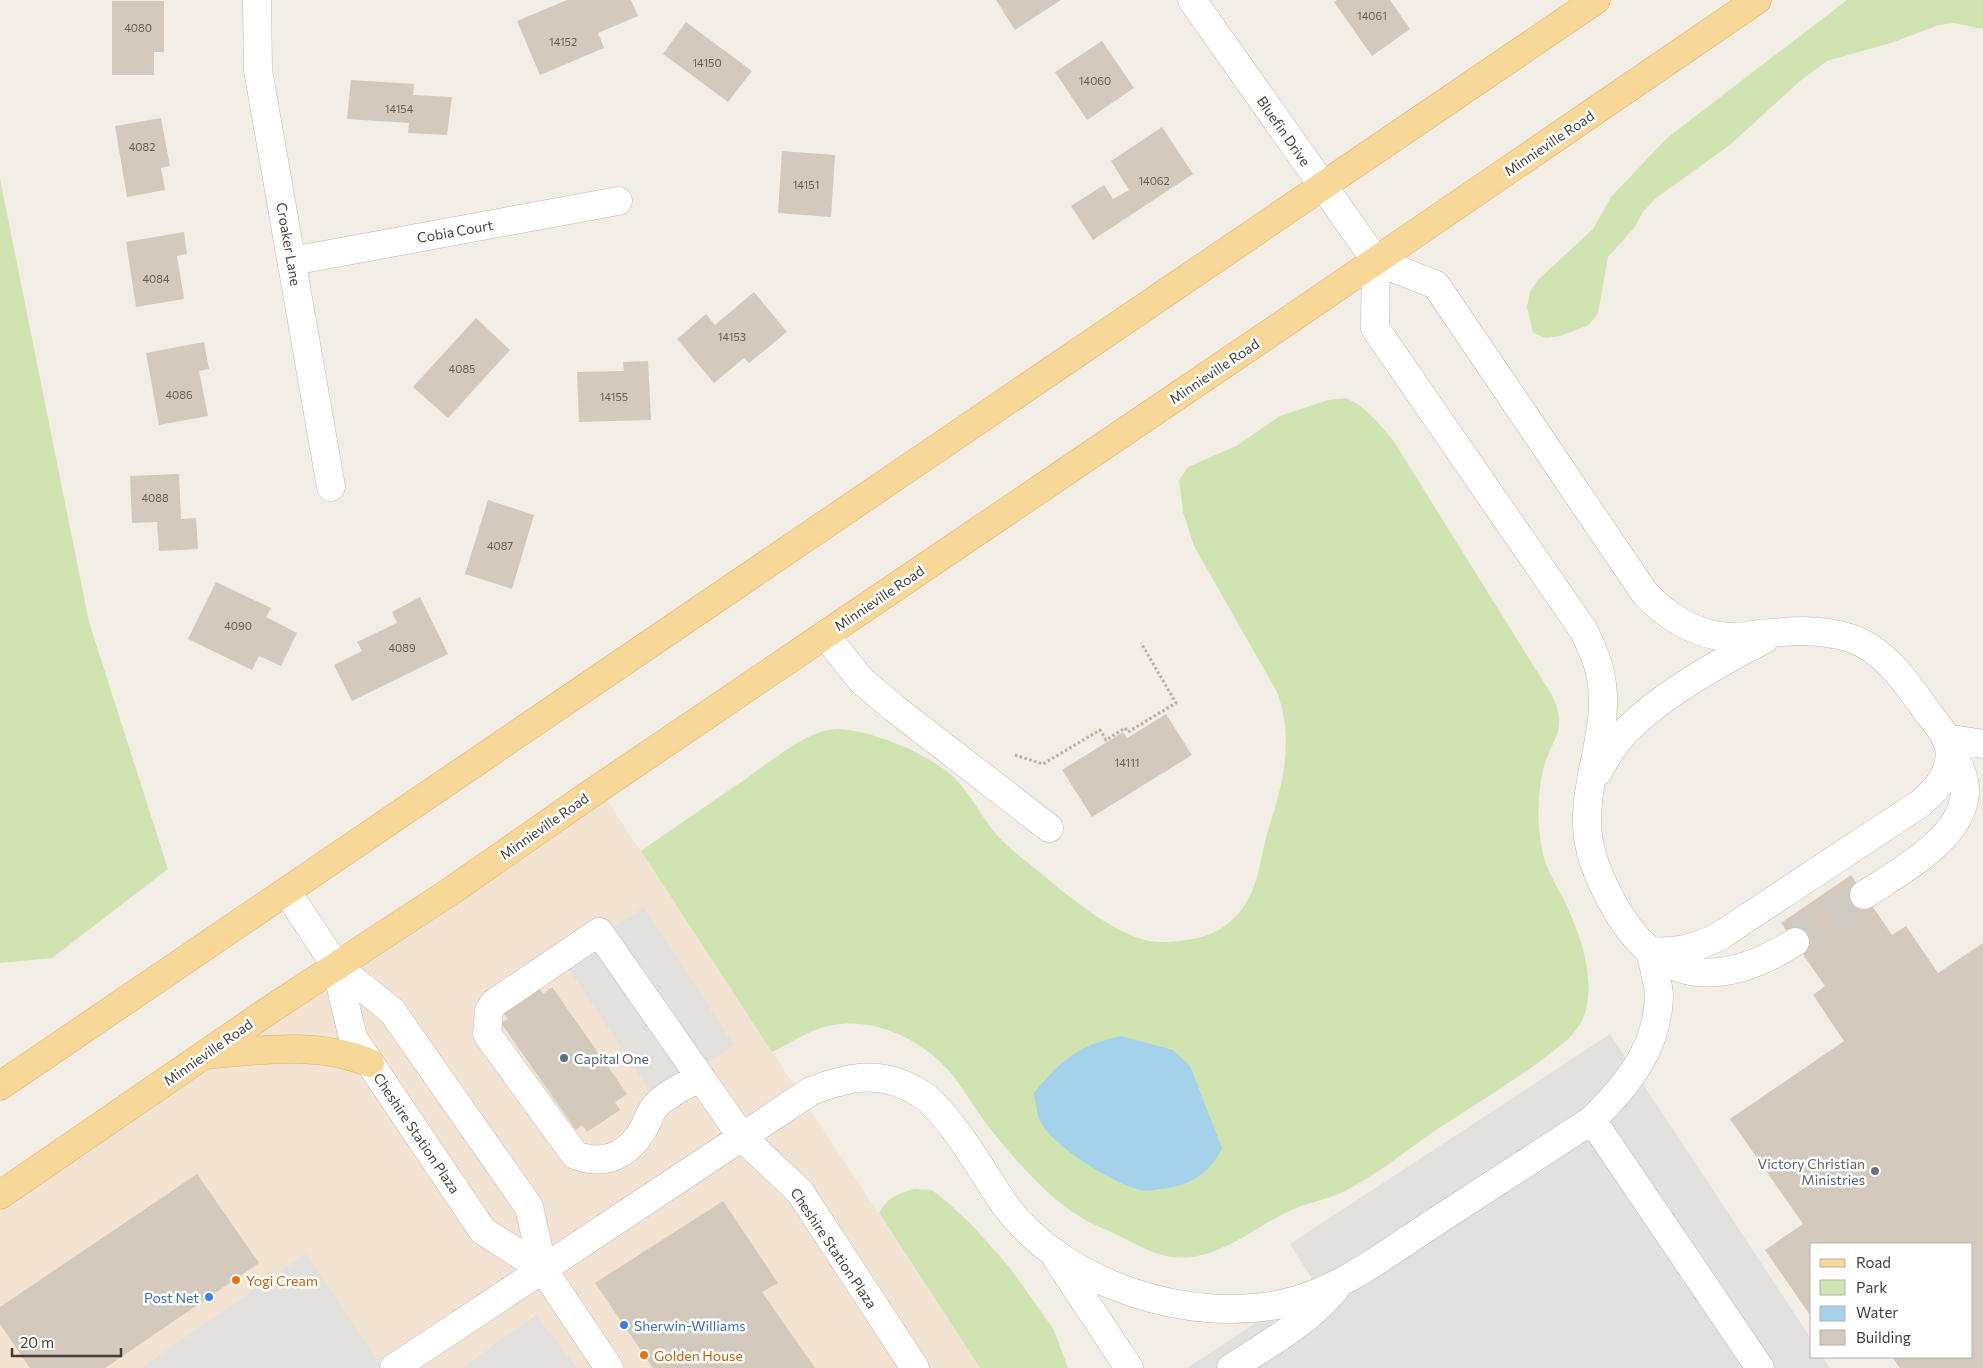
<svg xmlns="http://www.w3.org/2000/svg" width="1983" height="1368" font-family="Commissioner,sans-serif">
	<rect width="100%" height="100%" fill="#f2eee6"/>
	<path fill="#f3e3d2" d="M 599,788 L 980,1368 L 0,1368 L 0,1196 Z"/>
	<path fill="#cfe4b1" d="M 1847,0 L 1983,0 L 1983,29 L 1954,23 L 1939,25 L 1891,43 L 1827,61 L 1800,81 L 1731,144 L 1655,199 L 1643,212 L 1635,227 L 1608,257 L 1598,313 L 1589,325 L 1560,336 L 1546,338 L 1533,333 L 1527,307 L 1530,292 L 1538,280 L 1593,229 L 1611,197 L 1667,138 Z
		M 0,179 L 89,622 L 168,869 L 52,958 L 0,963 Z
		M 1346,398 C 1367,407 1378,423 1393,440 L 1553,697 C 1569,734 1550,738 1543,771 C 1537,795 1537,826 1542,850 C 1546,870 1557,886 1566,904 C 1580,935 1596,978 1585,1013 C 1582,1022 1575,1033 1567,1040 C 1527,1074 1480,1101 1436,1130 C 1407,1150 1375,1176 1343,1192 C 1325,1200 1305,1203 1287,1212 C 1250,1230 1211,1266 1166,1256 C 1149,1252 1133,1243 1117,1235 C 1106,1229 1093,1225 1082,1218 C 1048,1198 1021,1166 996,1136 C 979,1116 967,1093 950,1072 C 922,1040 876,1017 832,1025 C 812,1028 791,1043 772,1052 L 641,851 C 676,826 712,802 747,778 C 766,764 786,749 806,738 C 816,733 827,729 838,729 C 873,731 921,751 948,772 C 969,789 980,816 998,836 C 1009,849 1024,859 1037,870 C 1067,895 1110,932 1149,941 C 1161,943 1176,942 1187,940 C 1210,937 1229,927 1243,908 C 1261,881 1260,855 1269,827 C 1284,782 1294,738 1277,692 L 1194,546 L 1183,512 L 1179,480 L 1188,467 L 1236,446 L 1280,416 L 1328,400 Z
		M 915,1189 L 932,1190 L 946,1201 L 973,1226 L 1010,1268 L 1054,1330 L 1068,1368 L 980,1368 L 879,1213 C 887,1198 898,1193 915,1189 Z"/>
	<path fill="#e3e1de" d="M 644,907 L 734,1045 L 654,1097 L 563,960 Z
		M 1610,1034 L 1812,1340 L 1812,1357 L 1823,1357 L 1830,1368 L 1187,1368 L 1315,1284 L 1290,1244 Z
		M 306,1254 L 383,1368 L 141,1368 Z
		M 536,1315 L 577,1368 L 462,1368 Z"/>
	<path fill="#a5d2eb" d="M 1121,1036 L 1173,1050 L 1190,1066 L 1222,1148 C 1210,1174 1188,1187 1159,1189 C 1153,1190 1146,1192 1140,1190 C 1114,1184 1062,1151 1045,1129 C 1037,1119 1036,1106 1034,1093 C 1061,1060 1079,1045 1121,1036 Z"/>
	<path fill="#d3c9bc" d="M 567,0 L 631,0 L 638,16 L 598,33 L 604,48 L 540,75 L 517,21 Z
		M 996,0 L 1061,0 L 1015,30 Z
		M 1337,0 L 1390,0 L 1410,29 L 1372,56 L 1334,2 Z
		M 112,1 L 164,1 L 164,52 L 154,52 L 154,75 L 112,75 Z
		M 686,22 L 752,71 L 728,102 L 663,54 Z
		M 1102,41 L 1134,88 L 1087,120 L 1055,72 Z
		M 351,80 L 414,84 L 413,95 L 452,97 L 447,135 L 408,133 L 409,123 L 347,119 Z
		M 161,118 L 170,166 L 161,168 L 165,190 L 127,197 L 115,126 Z
		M 1162,127 L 1193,174 L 1093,240 L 1071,206 L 1104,185 L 1113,199 L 1129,190 L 1111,161 Z
		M 782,151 L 835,155 L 831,217 L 778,213 Z
		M 184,232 L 187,254 L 177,256 L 184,299 L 136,307 L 126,242 Z
		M 754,292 L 787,332 L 749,363 L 744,358 L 714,383 L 677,339 L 706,314 L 715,325 Z
		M 476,318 L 510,350 L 448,418 L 413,387 Z
		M 204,342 L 209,369 L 199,371 L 208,416 L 159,425 L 146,353 Z
		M 648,361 L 651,420 L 579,422 L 577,372 L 624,371 L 623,362 Z
		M 179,474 L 181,519 L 196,518 L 198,549 L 159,551 L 157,522 L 132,523 L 130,476 Z
		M 488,500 L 534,515 L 512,589 L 465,574 Z
		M 216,582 L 271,608 L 266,617 L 297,633 L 281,666 L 259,656 L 252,670 L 188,639 Z
		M 420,597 L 448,654 L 352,701 L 334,665 L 362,651 L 357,642 L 397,623 L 392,612 Z
		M 1166,714 L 1192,755 L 1092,817 L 1062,770 L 1123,732 L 1127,738 Z
		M 1851,875 L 1892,935 L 1906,926 L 1938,973 L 1983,943 L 1983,1368 L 1900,1368 L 1892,1357 L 1972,1357 L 1972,1244 L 1812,1244 L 1812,1318 L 1765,1250 L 1803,1224 L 1730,1119 L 1844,1041 L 1813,995 L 1825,986 L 1781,923 Z
		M 537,985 L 543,994 L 552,987 L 627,1094 L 615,1102 L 620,1110 L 587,1132 L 582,1125 L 576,1130 L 501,1023 L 508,1019 L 501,1010 Z
		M 197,1174 L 259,1263 L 105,1368 L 30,1368 L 0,1324 L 0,1307 Z
		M 723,1201 L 778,1283 L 762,1292 L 815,1368 L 653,1368 L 595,1283 Z"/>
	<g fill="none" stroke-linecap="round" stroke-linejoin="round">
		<path stroke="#cfcbc3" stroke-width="28" stroke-dasharray="28 14" stroke-linecap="butt" d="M 1795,942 L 1864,895"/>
		<defs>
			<path id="minor" d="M 257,0 L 258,70 L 331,487
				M 1192,0 L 1376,261
				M 292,261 L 618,201
				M 1376,261 L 1436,285 L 1644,592 C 1665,616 1697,636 1730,637 C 1739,638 1750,635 1760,634 C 1791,631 1819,628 1850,638 C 1884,649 1906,682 1926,710 C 1935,722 1946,733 1949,748 C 1953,771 1937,789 1921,803 L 1718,937 C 1695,948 1676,953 1650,951
				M 1376,261 L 1375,328 L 1584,631 C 1592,648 1600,665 1602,684 C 1608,731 1586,777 1587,823 C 1587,851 1599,878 1612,902 C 1657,985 1719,990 1795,942
				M 825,635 L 862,681 L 894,708 L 1049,828
				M 1945,738 L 1983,744
				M 1598,772 C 1606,757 1614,743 1626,731 C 1660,696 1722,661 1765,639
				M 287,892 L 336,966 L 392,1011 L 529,1207 L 543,1269 L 609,1368
				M 1864,895 C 1899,872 1965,838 1965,790 C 1965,775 1956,759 1949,746
				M 336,966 L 353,1038 L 483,1231 L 543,1269
				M 699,1077 C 686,1086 663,1095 654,1108 C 650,1113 648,1120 645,1126 C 630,1154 606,1167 575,1155 L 487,1034 L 489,1011 L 494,1003 L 599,932 L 742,1137 L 800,1192 L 915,1368
				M 1592,1120 L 1760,1368
				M 1057,1259 L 1129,1368
				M 394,1368 L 811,1091 C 850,1076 883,1069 921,1094 C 949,1112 985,1176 1005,1205 C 1064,1285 1190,1325 1286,1303 C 1341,1290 1386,1254 1432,1224 C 1485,1189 1539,1155 1592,1120 C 1627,1085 1657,1050 1659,997 C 1659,983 1653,966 1650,951
				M 1231,1368 C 1268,1344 1307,1323 1335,1289"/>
			<path id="major" d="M 205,1055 C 260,1050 317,1041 370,1063
				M 0,1086 L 1596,0
				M 0,1195 L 268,1011 L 454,889 L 583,799 L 1273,331 L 1757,0"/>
		</defs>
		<use href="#minor" stroke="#bfb8ac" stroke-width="29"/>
		<use href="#major" stroke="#dbb36a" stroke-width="29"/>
		<path stroke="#bdaf9b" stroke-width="3" stroke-dasharray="2.5 2.5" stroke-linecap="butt" d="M 1015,755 L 1043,764 L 1100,730 L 1106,740 L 1125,728 L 1128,732 L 1176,703 L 1141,643"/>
		<use href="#minor" stroke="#fff" stroke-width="28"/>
		<use href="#major" stroke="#f7d899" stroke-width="28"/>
	</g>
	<circle fill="#5c6f8a" stroke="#fff" stroke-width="2" cx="564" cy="1058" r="5"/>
	<circle fill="#6b7280" stroke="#fff" stroke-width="2" cx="1875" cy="1171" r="5"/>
	<g fill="#e8710a" stroke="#fff" stroke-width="2">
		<circle cx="236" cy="1280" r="5"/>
		<circle cx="644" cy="1355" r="5"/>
	</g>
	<g fill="#3f7fe0" stroke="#fff" stroke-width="2">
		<circle cx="209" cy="1297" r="5"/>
		<circle cx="624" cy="1325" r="5"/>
	</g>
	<g text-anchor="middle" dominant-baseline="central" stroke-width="5" stroke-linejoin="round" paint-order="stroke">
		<g font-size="11" fill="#686158">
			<text x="1372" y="15">14061</text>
			<text x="138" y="27">4080</text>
			<text x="563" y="41">14152</text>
			<text x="707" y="62">14150</text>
			<text x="1095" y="80">14060</text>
			<text x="399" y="108">14154</text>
			<text x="142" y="146">4082</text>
			<text x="1154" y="180">14062</text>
			<text x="806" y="184">14151</text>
			<text x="156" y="278">4084</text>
			<text x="732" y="336">14153</text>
			<text x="462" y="368">4085</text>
			<text x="179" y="394">4086</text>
			<text x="614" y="396">14155</text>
			<text x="155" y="497">4088</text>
			<text x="500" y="545">4087</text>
			<text x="238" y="625">4090</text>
			<text x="402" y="647">4089</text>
			<text x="1127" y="762">14111</text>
		</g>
		<g font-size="14" fill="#443e36" stroke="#fff">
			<text transform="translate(1284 131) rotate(55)">Bluefin Drive</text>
			<text transform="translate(1549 143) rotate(-34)">Minnieville Road</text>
			<text transform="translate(455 231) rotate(-10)">Cobia Court</text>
			<text transform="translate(289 244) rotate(80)">Croaker Lane</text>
			<text transform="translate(1214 371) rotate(-34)">Minnieville Road</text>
			<text transform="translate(879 598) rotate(-34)">Minnieville Road</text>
			<text transform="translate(544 826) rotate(-35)">Minnieville Road</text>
			<text transform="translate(208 1052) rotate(-35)">Minnieville Road</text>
			<text transform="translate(417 1133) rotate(56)">Cheshire Station Plaza</text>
			<text transform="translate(834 1248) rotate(56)">Cheshire Station Plaza</text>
		</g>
		<g font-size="14" fill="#4e5e75" stroke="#fff" text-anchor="start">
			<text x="574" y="1058">Capital One</text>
		</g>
		<g font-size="14" fill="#5b616d" stroke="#fff" text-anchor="end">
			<text x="1865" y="1163">Victory Christian<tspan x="1865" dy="16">Ministries</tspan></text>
		</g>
		<g font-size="14" fill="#c56008" stroke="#fff" text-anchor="start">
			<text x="246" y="1280">Yogi Cream</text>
			<text x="654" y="1355">Golden House</text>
		</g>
		<g font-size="14" fill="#366cbe" stroke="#fff" text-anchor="end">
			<text x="199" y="1297">Post Net</text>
			<text x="634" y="1325" text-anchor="start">Sherwin-Williams</text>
		</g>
	</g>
	<rect x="1810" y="1243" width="162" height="115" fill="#ffffff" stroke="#b4b2af"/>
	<rect x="1820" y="1259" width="25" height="8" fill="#f7d899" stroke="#b4b2af"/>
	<text x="1856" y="1268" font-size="15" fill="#443e36">Road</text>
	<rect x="1820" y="1280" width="25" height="15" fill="#cfe4b1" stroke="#b4b2af"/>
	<text x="1856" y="1293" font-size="15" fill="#443e36">Park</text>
	<rect x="1820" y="1306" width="25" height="15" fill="#a5d2eb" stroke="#b4b2af"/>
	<text x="1856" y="1318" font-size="15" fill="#443e36">Water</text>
	<rect x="1820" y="1330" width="25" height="15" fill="#d3c9bc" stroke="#b4b2af"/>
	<text x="1856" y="1343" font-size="15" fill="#443e36">Building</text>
	<path d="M12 1348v8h109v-8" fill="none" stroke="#443e36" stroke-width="2.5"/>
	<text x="20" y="1348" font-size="15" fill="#443e36" stroke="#ffffff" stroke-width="4" paint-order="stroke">20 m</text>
</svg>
